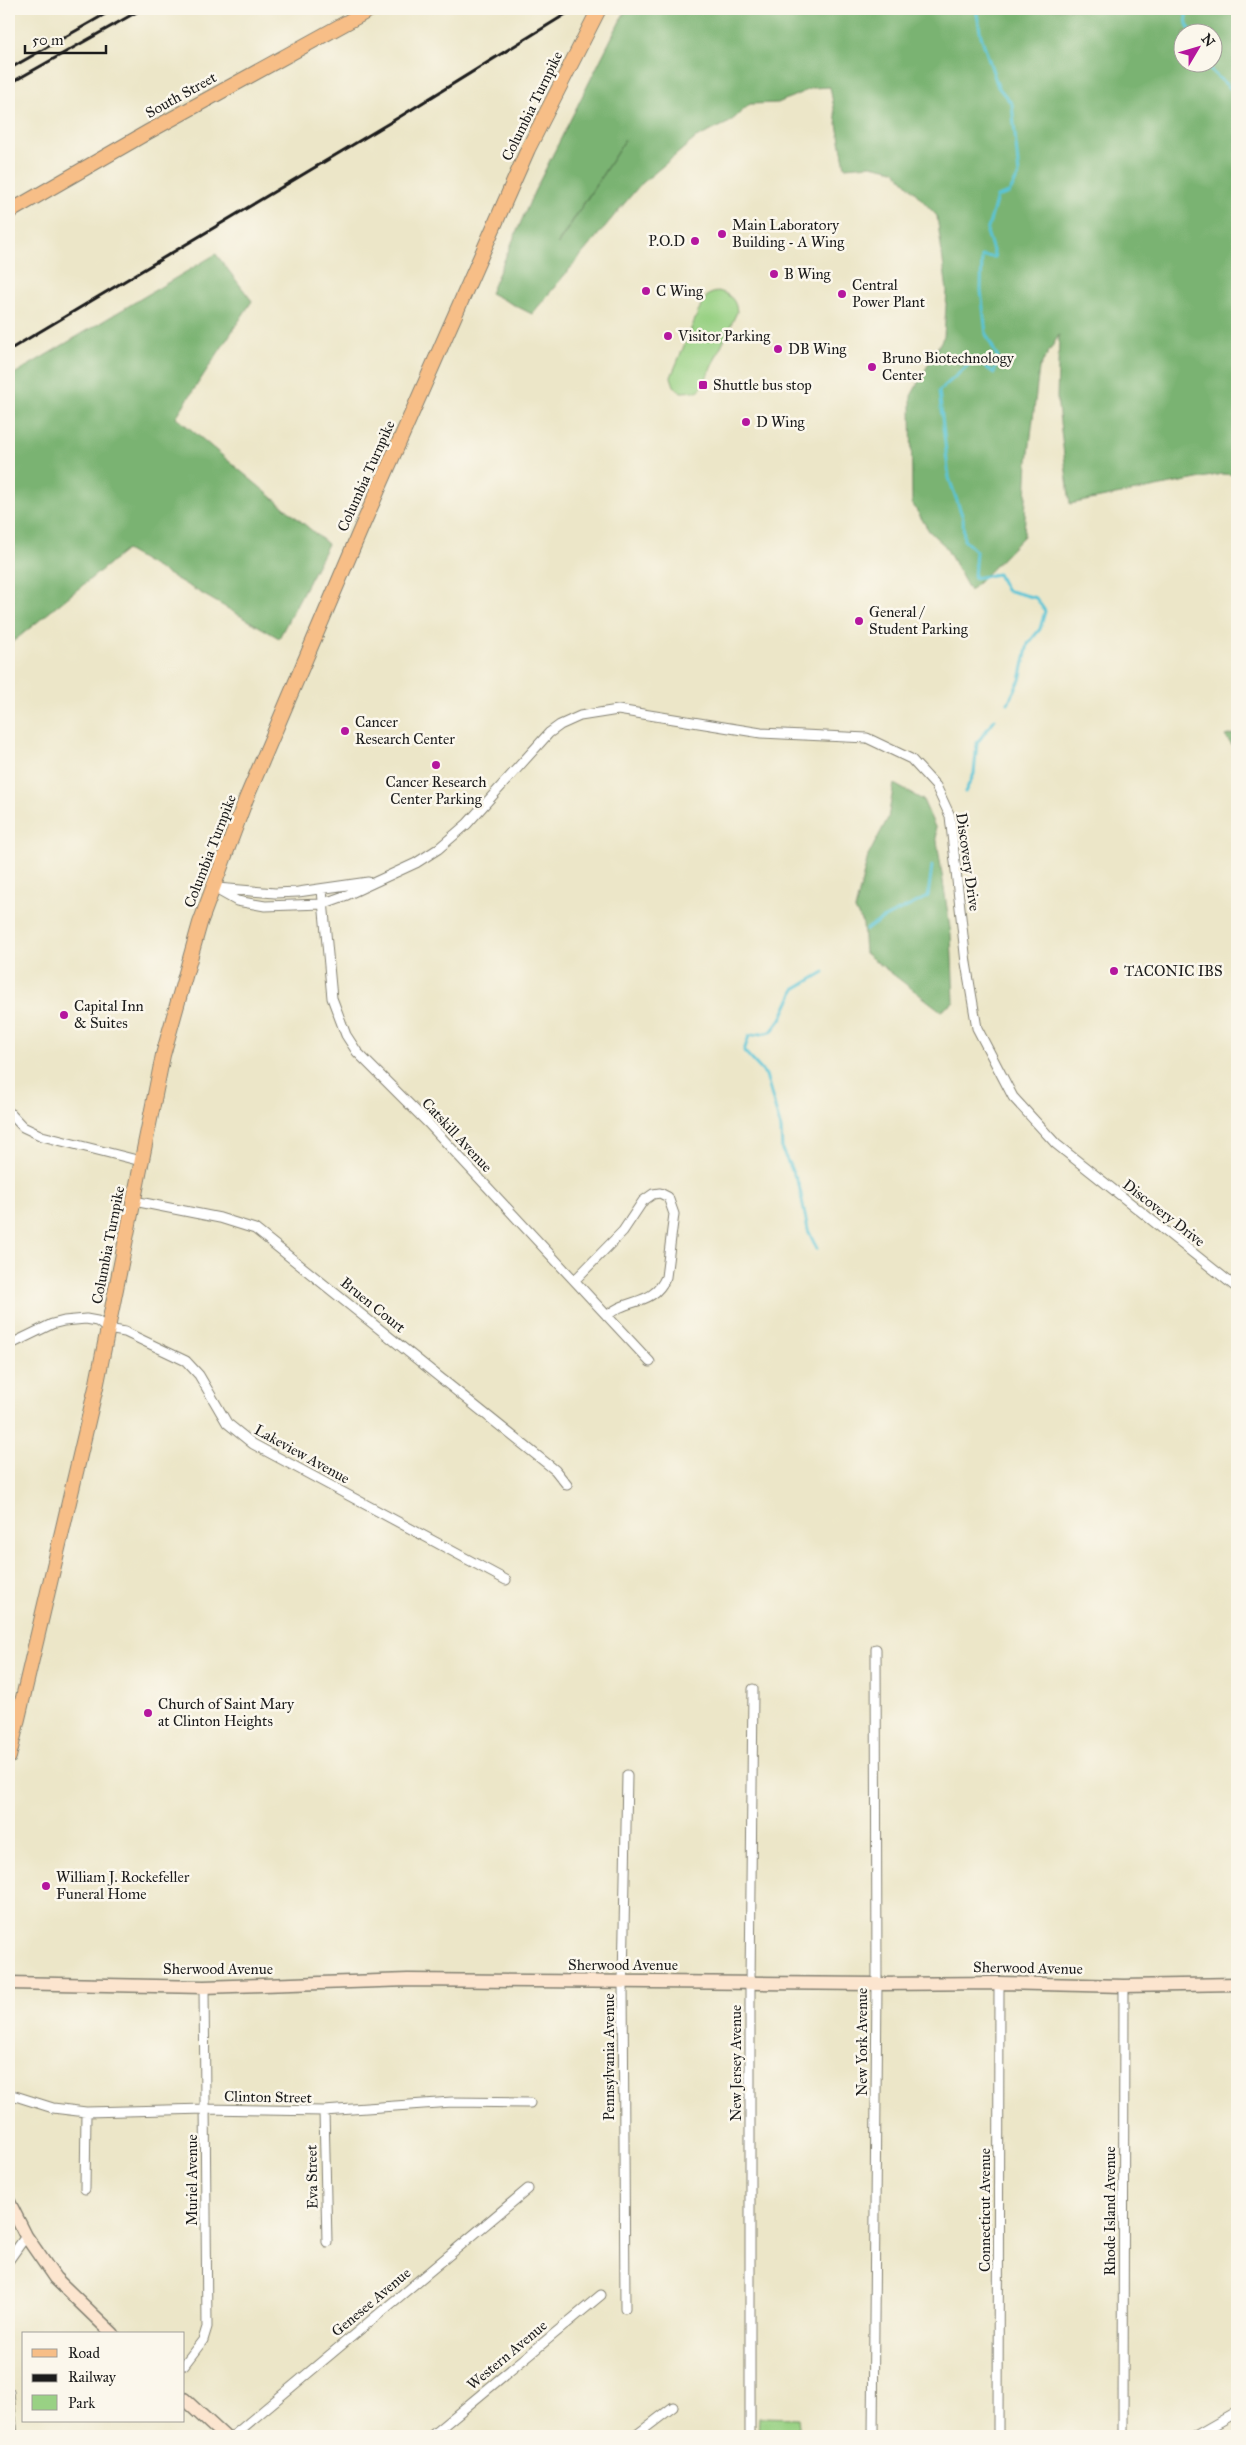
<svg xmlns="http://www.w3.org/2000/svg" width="1246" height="2445" font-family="'IM FELL Great Primer',serif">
	<rect width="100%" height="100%" fill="#fbf7ec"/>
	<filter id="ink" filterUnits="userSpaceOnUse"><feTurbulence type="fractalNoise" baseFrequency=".02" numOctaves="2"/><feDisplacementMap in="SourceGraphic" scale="10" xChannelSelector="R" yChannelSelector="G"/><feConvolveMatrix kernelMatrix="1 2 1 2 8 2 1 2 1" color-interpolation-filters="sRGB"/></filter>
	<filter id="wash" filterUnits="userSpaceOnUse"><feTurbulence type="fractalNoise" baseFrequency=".0096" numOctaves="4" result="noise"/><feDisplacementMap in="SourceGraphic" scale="20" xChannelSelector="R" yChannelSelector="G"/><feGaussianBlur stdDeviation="1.12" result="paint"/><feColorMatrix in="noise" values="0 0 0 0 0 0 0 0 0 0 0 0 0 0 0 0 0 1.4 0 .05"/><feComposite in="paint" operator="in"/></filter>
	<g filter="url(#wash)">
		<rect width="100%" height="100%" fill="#ece6c8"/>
		<path fill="#99d184" stroke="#5a7650" d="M 718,291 C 730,294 736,300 737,312 L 702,387 L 698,391 L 681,392 L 674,386 L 671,377 L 701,305 L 708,295 Z
			M 759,2417 L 798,2418 L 800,2436 L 758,2436 Z"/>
		<path fill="#7ab372" stroke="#4b6847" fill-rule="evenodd" d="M 626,9 L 1237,9 L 1237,475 L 1222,474 L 1070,504 L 1057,398 L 1059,335 L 1039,368 L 1028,461 L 1024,536 L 970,591 L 945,546 L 929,531 L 912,503 L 911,396 L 944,336 L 947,291 L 937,216 L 894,170 L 871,165 L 845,167 L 830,87 L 812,88 L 778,103 L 750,104 L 730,122 L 696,138 L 639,186 L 532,314 L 490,293 L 534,192 ZM 1214,32 L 1214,62 L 1184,62 L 1184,32 ZM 625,140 L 558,244 L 558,243 Z
			M 216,254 L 252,301 L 176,417 L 328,544 L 279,638 L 126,550 L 9,645 L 9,377 Z
			M 1237,733 L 1237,752 L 1225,736 Z
			M 894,784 L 923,800 L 935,827 L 951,935 L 954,1002 L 941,1011 L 865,953 L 863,924 L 855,910 L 868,856 L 888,818 Z"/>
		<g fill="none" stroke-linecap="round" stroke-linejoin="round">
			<path stroke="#5ac4d6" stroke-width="3" d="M 976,9 L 981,36 L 998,87 L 1012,104 L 1019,175 L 1009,193 L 997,197 L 987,232 L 995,257 L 982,256 L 981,290 L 986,334 L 998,358 L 994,373 L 975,359 L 939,391 L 949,478 L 963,518 L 964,540 L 976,551 L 974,578 L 998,574 L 1006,590 L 1036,598 L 1045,611 L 1040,629 L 1028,644 L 1020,680 L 1008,703
				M 1185,9 L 1187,24 L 1191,32
				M 1206,62 L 1210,70 L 1237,94
				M 965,792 L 974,774 L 977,743 L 995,719
				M 866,930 C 885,914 908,909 928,896 L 932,866
				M 817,1249 L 808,1230 L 799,1185 L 782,1150 L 781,1129 L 766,1075 L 744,1051 L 749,1036 L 771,1032 L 781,1019 L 795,989 L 824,972"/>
		</g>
	</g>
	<g filter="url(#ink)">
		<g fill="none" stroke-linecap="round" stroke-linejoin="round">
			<defs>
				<path id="street" d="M 212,887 L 237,901 L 265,906 L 322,904 L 347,895 L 416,863 L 438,849 L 467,824 L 549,733 L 560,725 L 580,716 L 618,710 L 761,733 L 867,738 L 911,759 L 936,786 L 950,816 L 966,963 L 977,1028 L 1013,1097 L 1056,1144 L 1237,1288
					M 217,888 L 275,893 L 298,892 L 368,882
					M 322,890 L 332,998 L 346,1035 L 357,1052 L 428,1123 L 650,1362
					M 9,1112 L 23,1127 L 42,1136 L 141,1161
					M 134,1201 L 220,1218 L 255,1229 L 555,1470 L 567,1485
					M 575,1280 L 623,1231 L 643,1201 L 653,1194 L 660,1193 L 668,1197 L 674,1214 L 666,1277 C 653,1307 627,1297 607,1316
					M 9,1345 L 52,1324 L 64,1321 L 86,1319 L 97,1321 L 108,1329 L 125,1332 L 186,1361 L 199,1375 L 227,1423 L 253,1444 L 506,1580
					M 9,2094 L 53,2108 L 86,2112 L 206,2109 L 324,2111 L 452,2102 L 530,2103
					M 324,2111 L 327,2242
					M 85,2189 L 86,2112
					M 9,2260 L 26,2236
					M 625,2308 L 623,1981 L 627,1775
					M 184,2365 L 203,2340 L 207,2327 L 204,1987
					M 9,2392 L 13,2436
					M 233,2436 L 528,2189
					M 431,2436 L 601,2295
					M 635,2436 L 673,2407
					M 750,2436 L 750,1983 L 753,1689
					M 873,2436 L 877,1984 L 876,1649
					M 998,2436 L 999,1983
					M 1123,2436 L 1124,1986
					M 1195,2436 L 1237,2412"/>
				<path id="secondary" d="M 9,1983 L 204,1987 L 408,1980 L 877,1984 L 999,1983 L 1124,1986 L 1237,1984
					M 9,2202 L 26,2236 L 55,2278 L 113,2334
					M 184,2399 L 224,2436"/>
				<path id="primary" d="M 9,212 L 148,132 L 371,9
					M 9,1757 L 97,1383 L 163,1055 L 200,923 L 246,799 L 360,531 L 528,149 L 599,9"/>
			</defs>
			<use href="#street" stroke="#848172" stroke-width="11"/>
			<use href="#secondary" stroke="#848172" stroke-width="15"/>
			<use href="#primary" stroke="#848172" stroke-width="16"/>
			<use href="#street" stroke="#fff" stroke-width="9"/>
			<use href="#secondary" stroke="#fce5cf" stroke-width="12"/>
			<use href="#primary" stroke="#f7be87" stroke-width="14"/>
			<path stroke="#1c1c1c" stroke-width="3" d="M 9,69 L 114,9
				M 9,84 L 142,9
				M 9,350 L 401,116 L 574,9"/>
		</g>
	</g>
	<g fill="#b5179e" stroke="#fbf7ec" stroke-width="2">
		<circle cx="722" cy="234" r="5"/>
		<circle cx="695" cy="241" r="5"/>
		<circle cx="774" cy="274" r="5"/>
		<circle cx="646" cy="291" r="5"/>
		<circle cx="842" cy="294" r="5"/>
		<circle cx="668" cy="336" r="5"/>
		<circle cx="778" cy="349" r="5"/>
		<circle cx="872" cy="367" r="5"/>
		<rect x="698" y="380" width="10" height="10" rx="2.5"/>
		<circle cx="746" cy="422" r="5"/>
		<circle cx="859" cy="621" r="5"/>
		<circle cx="345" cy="731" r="5"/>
		<circle cx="436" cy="765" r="5"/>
		<circle cx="1114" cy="971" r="5"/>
		<circle cx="64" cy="1015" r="5"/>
		<circle cx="148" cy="1713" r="5"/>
		<circle cx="46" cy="1886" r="5"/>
	</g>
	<g text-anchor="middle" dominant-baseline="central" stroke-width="5" stroke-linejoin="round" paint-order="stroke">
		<g font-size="15" fill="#1c1c1c" stroke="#fbf7ec">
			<text transform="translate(181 95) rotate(-29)">South Street</text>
			<text transform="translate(532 106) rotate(-64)">Columbia Turnpike</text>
			<text transform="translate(366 476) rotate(-66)">Columbia Turnpike</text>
			<text transform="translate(210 851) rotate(-69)">Columbia Turnpike</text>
			<text transform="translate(968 862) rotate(82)">Discovery Drive</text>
			<text transform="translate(457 1135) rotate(47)">Catskill Avenue</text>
			<text transform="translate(1164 1213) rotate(38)">Discovery Drive</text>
			<text transform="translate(108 1245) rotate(-79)">Columbia Turnpike</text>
			<text transform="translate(373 1305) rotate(39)">Bruen Court</text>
			<text transform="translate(302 1454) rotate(29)">Lakeview Avenue</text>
			<text x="623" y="1965">Sherwood Avenue</text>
			<text transform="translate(1028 1968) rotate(1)">Sherwood Avenue</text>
			<text x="218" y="1969">Sherwood Avenue</text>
			<text transform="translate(862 2042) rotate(-90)">New York Avenue</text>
			<text transform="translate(609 2057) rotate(-90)">Pennsylvania Avenue</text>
			<text transform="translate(736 2063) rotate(-90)">New Jersey Avenue</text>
			<text transform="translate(268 2097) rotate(1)">Clinton Street</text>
			<text transform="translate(312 2177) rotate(-91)">Eva Street</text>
			<text transform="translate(192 2180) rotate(-90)">Muriel Avenue</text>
			<text transform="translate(985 2210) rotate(-90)">Connecticut Avenue</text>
			<text transform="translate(1110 2211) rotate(-90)">Rhode Island Avenue</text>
			<text transform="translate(371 2302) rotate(-40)">Genesee Avenue</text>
			<text transform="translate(507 2355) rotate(-40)">Western Avenue</text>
		</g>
		<g font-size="15" fill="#1c1c1c" stroke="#fbf7ec" text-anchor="start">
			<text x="732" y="225">Main Laboratory<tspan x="732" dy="17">Building - A Wing</tspan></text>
			<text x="685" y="241" text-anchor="end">P.O.D</text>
			<text x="784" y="274">B Wing</text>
			<text x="852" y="285">Central<tspan x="852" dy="17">Power Plant</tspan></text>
			<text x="656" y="291">C Wing</text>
			<text x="678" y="336">Visitor Parking</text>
			<text x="788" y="349">DB Wing</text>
			<text x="882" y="358">Bruno Biotechnology<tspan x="882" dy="17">Center</tspan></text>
			<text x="713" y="385">Shuttle bus stop</text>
			<text x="756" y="422">D Wing</text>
			<text x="869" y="612">General /<tspan x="869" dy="17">Student Parking</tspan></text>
			<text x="355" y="722">Cancer<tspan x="355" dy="17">Research Center</tspan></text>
			<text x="436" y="782" text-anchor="middle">Cancer Research<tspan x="436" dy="17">Center Parking</tspan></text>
			<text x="1124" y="971">TACONIC IBS</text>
			<text x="74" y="1006">Capital Inn<tspan x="74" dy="17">&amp; Suites</tspan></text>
			<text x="158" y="1704">Church of Saint Mary<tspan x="158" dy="17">at Clinton Heights</tspan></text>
			<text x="56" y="1877">William J. Rockefeller<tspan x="56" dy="17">Funeral Home</tspan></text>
		</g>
	</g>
	<rect width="1246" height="2445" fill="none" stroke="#fbf7ec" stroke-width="30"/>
	<rect x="22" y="2332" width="162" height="90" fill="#fbf7ec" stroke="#a29f99"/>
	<rect x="32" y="2349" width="25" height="8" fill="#f7be87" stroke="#a29f99"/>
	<text x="68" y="2358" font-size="15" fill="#1c1c1c">Road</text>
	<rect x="32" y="2374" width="25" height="8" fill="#1c1c1c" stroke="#a29f99"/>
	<text x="68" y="2382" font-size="15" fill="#1c1c1c">Railway</text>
	<rect x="32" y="2395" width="25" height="15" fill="#99d184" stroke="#a29f99"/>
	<text x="68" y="2408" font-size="15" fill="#1c1c1c">Park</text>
	<g transform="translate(1198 48) rotate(52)"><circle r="24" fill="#fbf7ec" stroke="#a29f99"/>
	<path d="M0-4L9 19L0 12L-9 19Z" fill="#b5179e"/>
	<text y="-8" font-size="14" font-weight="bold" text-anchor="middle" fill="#1c1c1c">N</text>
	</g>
	<path d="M25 45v8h81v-8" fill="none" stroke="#1c1c1c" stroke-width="2.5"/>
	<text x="32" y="45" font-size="15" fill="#1c1c1c" stroke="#fbf7ec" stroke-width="4" paint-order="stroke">50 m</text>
</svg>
